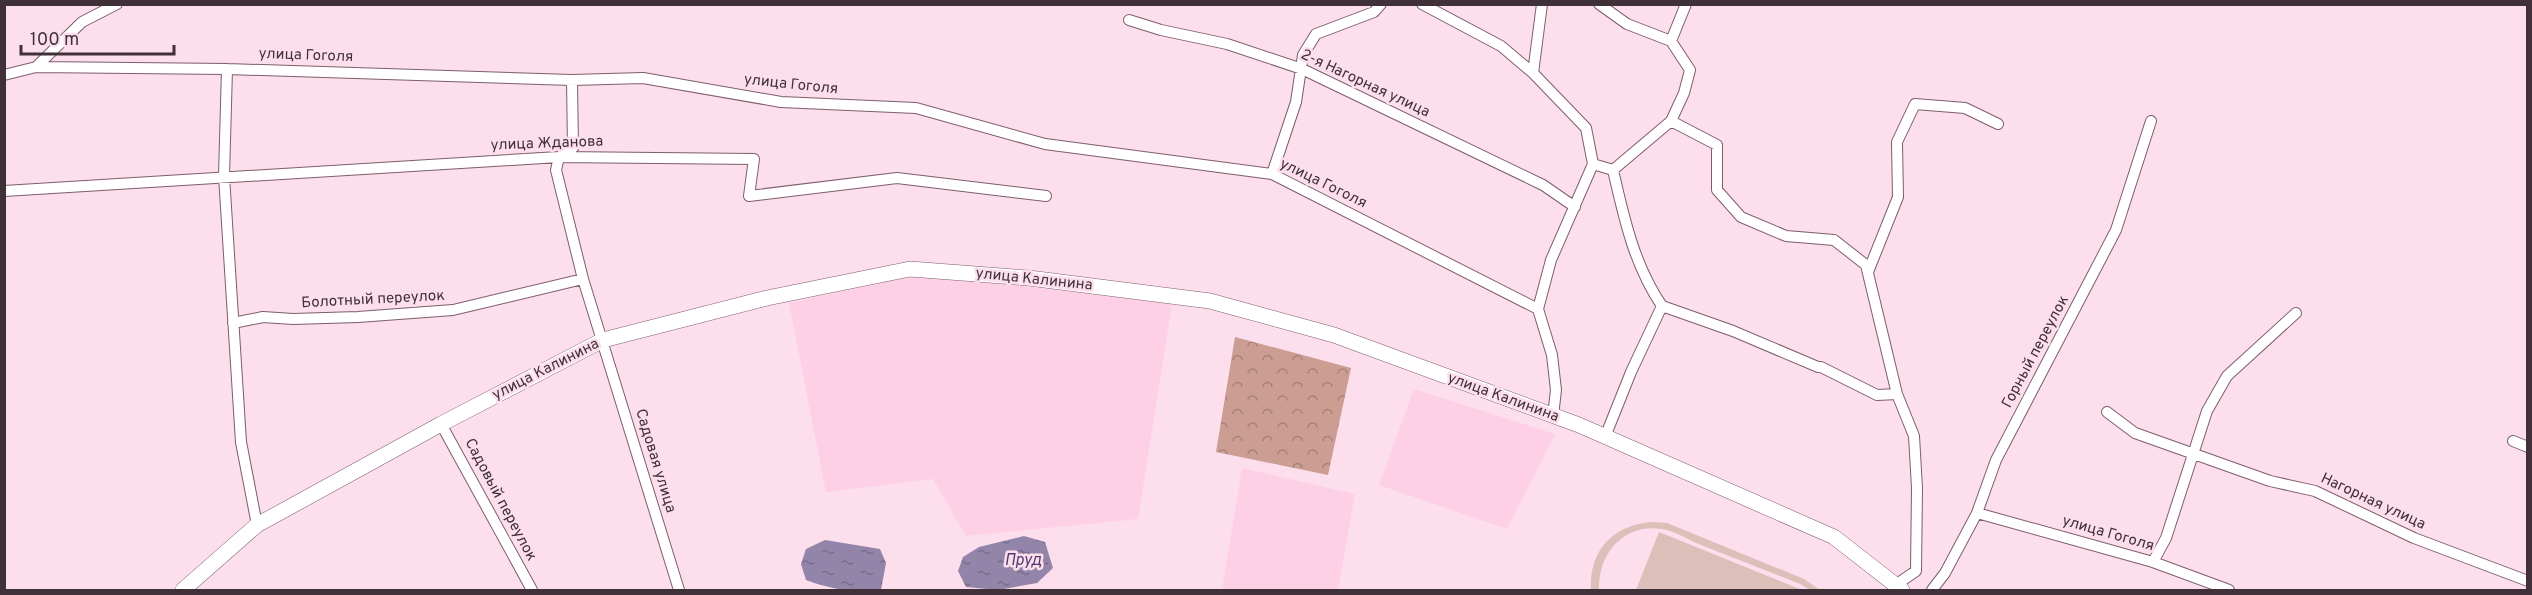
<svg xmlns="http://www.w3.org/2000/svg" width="2532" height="595" font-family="Overpass,sans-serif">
	<defs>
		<pattern id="forest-crowns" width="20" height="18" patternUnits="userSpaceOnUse" patternTransform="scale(1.5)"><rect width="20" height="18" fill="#cb9d93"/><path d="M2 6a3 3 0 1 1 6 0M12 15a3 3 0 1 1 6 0" fill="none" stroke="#a68179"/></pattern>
		<pattern id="water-ripples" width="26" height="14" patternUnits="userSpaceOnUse" patternTransform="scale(1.5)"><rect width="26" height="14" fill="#9384a9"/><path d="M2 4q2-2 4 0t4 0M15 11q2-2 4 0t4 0" fill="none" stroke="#796d8b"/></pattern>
	</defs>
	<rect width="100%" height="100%" fill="#fcdeec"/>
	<path fill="#fed0e6" d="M 924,274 L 1172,304 L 1138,519 L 966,536 L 933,479 L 826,492 L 789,303 Z
		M 1414,389 L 1555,434 L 1507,529 L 1379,485 Z
		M 1242,468 L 1355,494 L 1338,590 L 1222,590 Z"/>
	<path fill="url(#forest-crowns)" d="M 1235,337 L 1351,368 L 1328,475 L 1216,452 Z"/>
	<path fill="#ddbfb9" d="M 1652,522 L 1667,523 L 1804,579 L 1820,590 L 1810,590 L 1800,584 C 1767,571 1734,558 1701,545 C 1689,540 1675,531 1662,529 C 1623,523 1598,554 1599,590 L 1591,590 C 1589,550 1613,525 1652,522 Z
		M 1659,532 L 1802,590 L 1636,590 Z"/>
	<path fill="url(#water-ripples)" d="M 1024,536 L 1045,542 L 1053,568 L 1037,583 L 998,590 L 966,587 L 958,571 L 963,557 L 979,547 Z
		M 825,540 L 880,549 L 886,563 L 881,590 C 856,594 830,589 806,580 L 801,564 L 806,549 Z"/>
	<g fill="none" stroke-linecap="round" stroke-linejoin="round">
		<defs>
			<path id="street" d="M 1422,4 L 1501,46 L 1533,73 L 1586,128 L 1593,164 L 1613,170 C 1624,218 1634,265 1662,306
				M 1599,4 L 1627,24 L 1671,41
				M 1129,20 L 1161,30 L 1227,44 L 1302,69 L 1543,185 L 1575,207
				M 36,67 L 82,22 L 117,4
				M 227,69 L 224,176 L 241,442 L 257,525
				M 1533,73 L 1542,4
				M 4,75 L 36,67 L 227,69 L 572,80 L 643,78 L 781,102 L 916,108 L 1045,144 L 1272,174 L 1538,309
				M 572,80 L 573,148 L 559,157 L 556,170 L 583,279 L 679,590
				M 1671,121 L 1717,145 L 1717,190 L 1741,217 L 1786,236 L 1834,240 L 1866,265 L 1897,394 L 1914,436 L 1917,488 L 1916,571 L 1894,586
				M 1613,170 L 1671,121 L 1684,93 L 1690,70 L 1671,41 L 1686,4
				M 1272,174 L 1296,102 L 1303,55 L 1316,34 L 1374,12 L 1381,4
				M 4,191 L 559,157 L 754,159 L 749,196 L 897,178 L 1046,196
				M 1868,272 L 1898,197 L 1897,142 L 1915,104 L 1965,108 L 1998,124
				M 1662,306 L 1733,331 L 1818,367
				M 233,323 L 263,317 L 293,319 L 358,317 L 453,310 L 583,279
				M 1821,367 L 1877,395 L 1897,394
				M 2107,412 L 2135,433 L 2270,481 L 2315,491 L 2414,538 L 2528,581
				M 1553,416 L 1556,390 L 1552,355 L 1538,309 L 1551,260 L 1593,164
				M 441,424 L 532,590
				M 1605,437 L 1631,372 L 1662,306
				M 2513,441 L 2528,447
				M 1977,513 L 2153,562 L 2229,590
				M 2153,562 L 2166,538 L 2207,411 L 2227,376 L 2296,313
				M 1932,590 L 1945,573 L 1977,513 L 1996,460 L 2116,230 L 2151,121"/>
			<path id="secondary" d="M 183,590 L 257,525 L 441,424 L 603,340 L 767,298 L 910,269 L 1029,278 L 1210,301 L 1334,335 L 1579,425 L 1834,537 L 1902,590"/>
		</defs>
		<use href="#street" stroke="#7e5d6d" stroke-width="12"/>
		<use href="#secondary" stroke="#7e5d6d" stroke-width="16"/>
		<use href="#street" stroke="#fff" stroke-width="10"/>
		<use href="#secondary" stroke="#fff" stroke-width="15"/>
	</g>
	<g text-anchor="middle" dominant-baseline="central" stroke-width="5" stroke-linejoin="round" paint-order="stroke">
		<g font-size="15" fill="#403138" stroke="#fcdeec">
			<text transform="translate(306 56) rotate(2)">улица Гоголя</text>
			<text transform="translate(1365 84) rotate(25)">2-я Нагорная улица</text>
			<text transform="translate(791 85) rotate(6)">улица Гоголя</text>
			<text transform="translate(547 144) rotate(-2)">улица Жданова</text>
			<text transform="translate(1323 184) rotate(26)">улица Гоголя</text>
			<text transform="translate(1034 280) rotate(6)">улица Калинина</text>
			<text transform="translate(373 300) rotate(-3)">Болотный переулок</text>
			<text transform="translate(2036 352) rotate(-62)">Горный переулок</text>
			<text transform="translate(546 370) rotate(-27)">улица Калинина</text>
			<text transform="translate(1503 398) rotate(20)">улица Калинина</text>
			<text transform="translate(655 461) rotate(73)">Садовая улица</text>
			<text transform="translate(500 500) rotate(62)">Садовый переулок</text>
			<text transform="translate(2373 502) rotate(25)">Нагорная улица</text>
			<text transform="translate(2108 534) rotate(16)">улица Гоголя</text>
		</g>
		<g font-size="16" font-style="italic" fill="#4f386c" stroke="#fcdeec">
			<text x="1023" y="561">Пруд</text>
		</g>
	</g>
	<rect width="2532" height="595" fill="none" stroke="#403138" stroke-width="12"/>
	<path d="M21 45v9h153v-9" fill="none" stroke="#403138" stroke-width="3"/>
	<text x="30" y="45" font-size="18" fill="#403138" stroke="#fcdeec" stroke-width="4.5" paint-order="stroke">100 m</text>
</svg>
